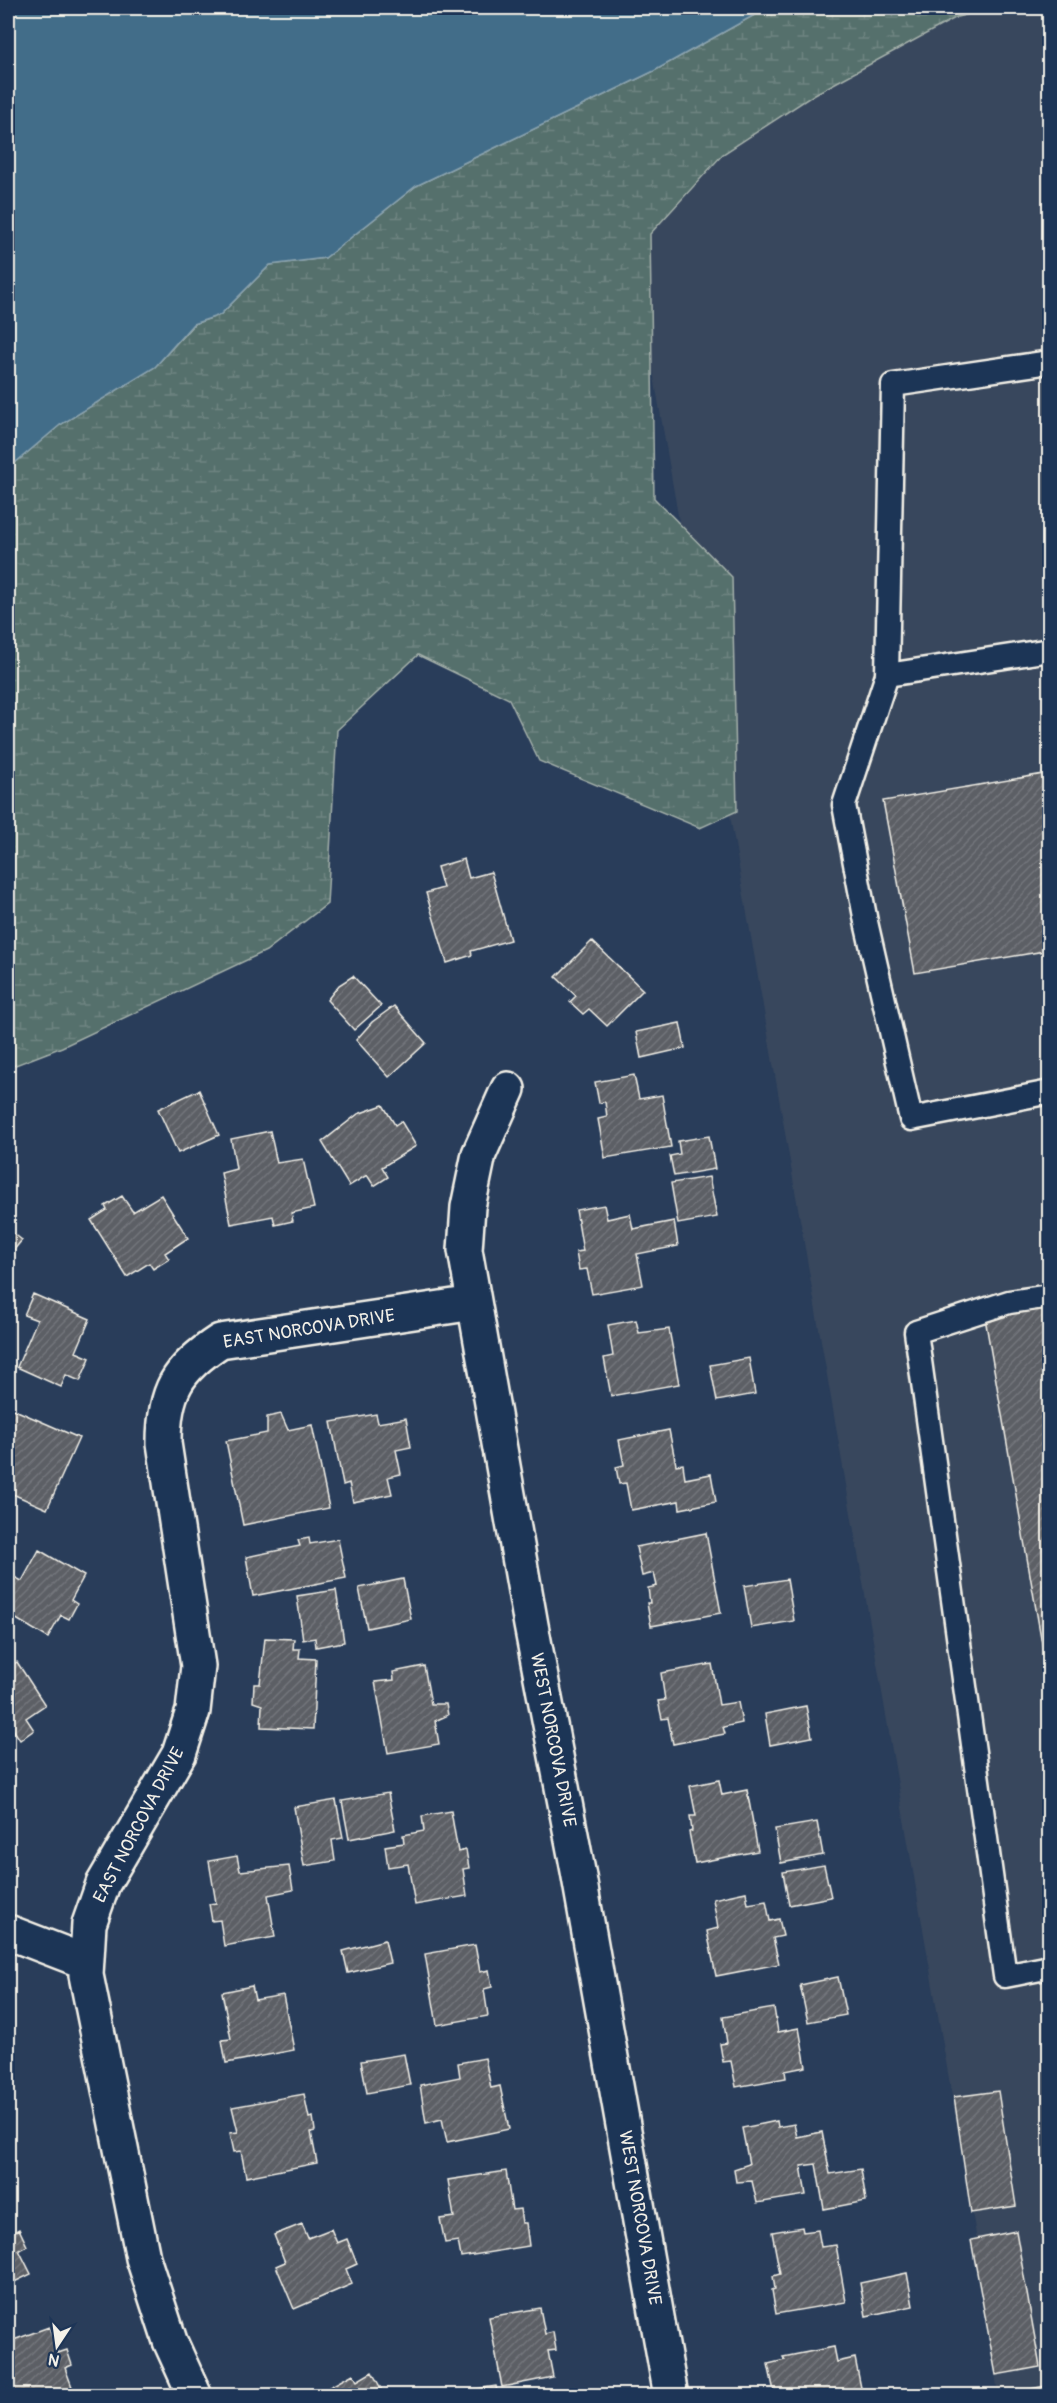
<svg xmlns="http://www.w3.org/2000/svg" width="1057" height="2403" font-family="Pangolin,sans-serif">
	<defs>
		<pattern id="wetland-marsh" width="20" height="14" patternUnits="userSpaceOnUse" patternTransform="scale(1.5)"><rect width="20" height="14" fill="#556f6c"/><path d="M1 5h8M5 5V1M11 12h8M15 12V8" fill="none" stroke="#6e8481"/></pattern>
		<pattern id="building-hatch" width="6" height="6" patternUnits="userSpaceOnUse" patternTransform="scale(1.5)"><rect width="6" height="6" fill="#5b5e65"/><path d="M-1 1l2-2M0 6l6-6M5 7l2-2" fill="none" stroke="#73767b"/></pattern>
	</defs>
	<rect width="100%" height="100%" fill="#293d5a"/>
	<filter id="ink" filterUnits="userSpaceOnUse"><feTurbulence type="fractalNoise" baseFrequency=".0167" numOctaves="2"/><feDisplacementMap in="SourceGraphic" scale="12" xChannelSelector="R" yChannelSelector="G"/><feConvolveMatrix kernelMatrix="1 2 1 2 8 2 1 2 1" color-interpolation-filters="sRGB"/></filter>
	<g filter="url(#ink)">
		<path fill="#38475d" d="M 735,8 L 1049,8 L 1049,2395 L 998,2395 L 979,2252 L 601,71 Z"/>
		<path fill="url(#wetland-marsh)" stroke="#a4b0aa" stroke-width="1.5" d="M 767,8 L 994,8 L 957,17 L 815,94 L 723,154 L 650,234 L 654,498 L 732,577 L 737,811 L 700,828 L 539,761 L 509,699 L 418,655 L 337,730 L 327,904 L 266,951 L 62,1047 L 8,1068 L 8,481 L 15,463 L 60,425 L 155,367 L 194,324 L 220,315 L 270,265 L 325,258 L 416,186 L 654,71 Z"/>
		<path fill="#426d89" stroke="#89a2af" stroke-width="1.5" d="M 8,8 L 767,8 L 654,71 L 416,186 L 325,258 L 270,265 L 220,315 L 193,324 L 155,367 L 60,425 L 15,463 L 8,481 Z"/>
		<path fill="url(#building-hatch)" stroke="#f4f1e8" stroke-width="1.5" d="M 1050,773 L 1050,950 L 915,973 L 883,801 Z
			M 464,859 L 469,878 L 491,872 L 510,940 L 471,951 L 472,955 L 447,963 L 426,893 L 443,888 L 437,867 Z
			M 592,941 L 643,990 L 607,1026 L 589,1009 L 583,1014 L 570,1002 L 576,996 L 556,977 Z
			M 353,976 L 381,1006 L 354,1030 L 327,1000 L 339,985 Z
			M 394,1006 L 426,1043 L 389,1077 L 356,1040 L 372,1022 Z
			M 680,1023 L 685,1048 L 641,1058 L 636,1032 Z
			M 634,1075 L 639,1099 L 662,1095 L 671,1147 L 605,1158 L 598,1119 L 607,1117 L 605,1102 L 599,1103 L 595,1082 Z
			M 199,1090 L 219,1135 L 178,1153 L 158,1109 Z
			M 383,1105 L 395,1125 L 401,1121 L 416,1146 L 382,1167 L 388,1177 L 374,1186 L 367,1175 L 349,1186 L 322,1142 L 358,1114 Z
			M 270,1131 L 277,1163 L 303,1159 L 314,1208 L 291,1213 L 293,1221 L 275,1225 L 273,1216 L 231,1224 L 221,1173 L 236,1169 L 231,1139 Z
			M 709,1136 L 715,1169 L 674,1176 L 670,1156 L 680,1154 L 678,1141 Z
			M 709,1177 L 717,1217 L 678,1224 L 671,1183 Z
			M 161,1195 L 188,1238 L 165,1253 L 169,1259 L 153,1269 L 149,1263 L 127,1277 L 91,1220 L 107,1210 L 105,1206 L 122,1196 L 133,1212 Z
			M 604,1205 L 607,1219 L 630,1214 L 633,1229 L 674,1221 L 678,1246 L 637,1254 L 643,1285 L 592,1294 L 587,1269 L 579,1270 L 576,1252 L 583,1251 L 576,1210 Z
			M 8,1229 L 22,1240 L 8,1257 Z
			M 33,1294 L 90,1319 L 76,1352 L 90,1358 L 80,1381 L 66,1375 L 61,1387 L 17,1367 L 37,1320 L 24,1315 Z
			M 1050,1307 L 1050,1689 L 985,1318 Z
			M 636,1320 L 639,1333 L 669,1329 L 679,1384 L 611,1396 L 604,1358 L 613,1356 L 608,1325 Z
			M 749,1358 L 755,1394 L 717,1401 L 710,1365 Z
			M 8,1407 L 79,1438 L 47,1509 L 8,1492 Z
			M 281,1414 L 288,1430 L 312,1425 L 329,1508 L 243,1525 L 226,1441 L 267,1433 L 267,1417 Z
			M 376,1414 L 378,1423 L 406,1418 L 411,1447 L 396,1450 L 401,1474 L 388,1477 L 392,1494 L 353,1502 L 349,1483 L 343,1485 L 331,1422 Z
			M 669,1430 L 676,1465 L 683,1464 L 685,1479 L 711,1474 L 716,1502 L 680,1509 L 679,1501 L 631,1510 L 626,1483 L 619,1484 L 616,1467 L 624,1465 L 619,1440 Z
			M 706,1533 L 721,1613 L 651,1626 L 647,1603 L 650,1603 L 648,1588 L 657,1586 L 654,1573 L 642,1576 L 636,1547 Z
			M 309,1538 L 310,1544 L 338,1539 L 346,1578 L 253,1596 L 246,1557 L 300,1546 L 298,1540 Z
			M 39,1550 L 84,1576 L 71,1600 L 77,1604 L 69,1619 L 61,1615 L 48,1638 L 8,1614 L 8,1574 L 22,1581 Z
			M 403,1579 L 411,1619 L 367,1628 L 359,1588 Z
			M 787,1579 L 794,1621 L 751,1628 L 744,1586 Z
			M 336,1590 L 344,1642 L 316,1647 L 315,1638 L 303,1640 L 297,1596 Z
			M 265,1638 L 294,1639 L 293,1649 L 300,1649 L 299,1658 L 316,1659 L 313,1729 L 261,1727 L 262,1705 L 253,1702 L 254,1684 L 260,1684 Z
			M 17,1662 L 45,1705 L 26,1718 L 34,1730 L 20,1740 L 11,1726 L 8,1729 L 8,1668 Z
			M 712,1664 L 719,1705 L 738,1702 L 742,1723 L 723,1727 L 725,1734 L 673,1744 L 668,1718 L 662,1719 L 658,1701 L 665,1700 L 661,1673 Z
			M 424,1666 L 431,1704 L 446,1704 L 448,1715 L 435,1721 L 439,1744 L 388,1753 L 375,1682 L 394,1680 L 393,1672 Z
			M 806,1706 L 812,1737 L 770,1745 L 765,1714 Z
			M 719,1780 L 722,1795 L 747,1790 L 758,1851 L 695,1863 L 689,1832 L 692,1831 L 690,1816 L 696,1816 L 690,1786 Z
			M 388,1793 L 395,1830 L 349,1839 L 342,1801 Z
			M 336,1800 L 343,1838 L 332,1840 L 335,1861 L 304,1866 L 294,1807 Z
			M 451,1811 L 458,1852 L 466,1850 L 469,1868 L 463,1869 L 467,1896 L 415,1905 L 408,1864 L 388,1867 L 385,1846 L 404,1843 L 403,1835 L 424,1831 L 422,1816 Z
			M 817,1822 L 823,1855 L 781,1863 L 775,1829 Z
			M 237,1856 L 240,1871 L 289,1866 L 293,1890 L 268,1895 L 275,1937 L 224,1946 L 220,1920 L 212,1921 L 209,1904 L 216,1903 L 209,1861 Z
			M 824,1865 L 831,1897 L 789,1905 L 783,1872 Z
			M 746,1892 L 748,1904 L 766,1901 L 770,1921 L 779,1919 L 783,1936 L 773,1938 L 779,1964 L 716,1976 L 707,1931 L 718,1928 L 713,1899 Z
			M 385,1940 L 390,1963 L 348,1973 L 343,1951 Z
			M 475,1945 L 480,1972 L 489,1970 L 492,1987 L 484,1989 L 488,2016 L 437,2025 L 425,1954 Z
			M 838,1977 L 846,2015 L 808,2022 L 800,1985 Z
			M 252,1986 L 255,2000 L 283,1995 L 294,2050 L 226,2063 L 222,2040 L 231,2039 L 222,1992 Z
			M 774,2008 L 778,2032 L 799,2028 L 806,2067 L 785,2071 L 786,2078 L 736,2087 L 731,2061 L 723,2062 L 720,2044 L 727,2043 L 723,2017 Z
			M 404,2054 L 410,2085 L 367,2093 L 361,2061 Z
			M 485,2058 L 491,2088 L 500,2086 L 509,2129 L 447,2142 L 442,2119 L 426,2123 L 420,2085 L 460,2077 L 458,2063 Z
			M 998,2091 L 1016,2206 L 971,2213 L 954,2097 Z
			M 304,2094 L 309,2118 L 313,2117 L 315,2131 L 311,2132 L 317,2163 L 246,2177 L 241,2151 L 234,2152 L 230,2133 L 238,2132 L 232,2107 Z
			M 777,2121 L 778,2127 L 794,2124 L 797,2137 L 822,2132 L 830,2174 L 861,2169 L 866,2201 L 824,2209 L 816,2164 L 801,2166 L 806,2195 L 757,2203 L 752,2181 L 736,2182 L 734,2169 L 749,2164 L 742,2128 Z
			M 506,2171 L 512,2210 L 520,2209 L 522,2223 L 526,2223 L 529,2246 L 461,2257 L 458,2241 L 445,2243 L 440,2219 L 454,2217 L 448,2180 Z
			M 8,2223 L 12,2233 L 19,2229 L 27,2246 L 19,2250 L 31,2274 L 8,2285 Z
			M 302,2224 L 308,2238 L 331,2229 L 337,2243 L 347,2239 L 357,2264 L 346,2269 L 352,2284 L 294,2309 L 276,2266 L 285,2262 L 274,2235 Z
			M 802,2227 L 803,2232 L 818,2230 L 821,2247 L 836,2245 L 846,2302 L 776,2314 L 772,2290 L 775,2289 L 773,2276 L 780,2274 L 772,2232 Z
			M 1016,2231 L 1040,2367 L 996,2375 L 971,2240 Z
			M 907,2273 L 913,2306 L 866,2316 L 860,2283 Z
			M 540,2308 L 545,2334 L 553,2332 L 556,2350 L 548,2351 L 553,2377 L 502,2387 L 489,2317 Z
			M 49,2327 L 58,2353 L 67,2350 L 72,2365 L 65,2368 L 75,2395 L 8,2396 L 8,2370 L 10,2370 L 8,2342 Z
			M 834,2347 L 837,2362 L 855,2358 L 862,2393 L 866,2391 L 867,2396 L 775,2396 L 768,2364 L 785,2360 L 783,2357 Z
			M 372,2372 L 385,2396 L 327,2396 L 324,2390 L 353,2374 L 357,2381 Z
			M 496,2386 L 498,2396 L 457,2396 L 457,2392 Z
			M 1046,2386 L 1048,2396 L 1001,2396 L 1000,2395 Z"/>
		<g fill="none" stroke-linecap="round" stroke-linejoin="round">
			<defs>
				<path id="lane" d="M 1050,362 L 893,385 L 887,675 L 844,805 L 866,922 L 911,1119 L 1050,1092
					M 887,675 L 1050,650
					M 1050,1296 L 1009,1302 L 916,1332 L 1005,1976 L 1050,1967"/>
				<path id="street" d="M 508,1089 L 479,1154 L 468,1207 L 465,1250 L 531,1625 L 578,1871 L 671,2396
					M 8,1932 L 86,1962
					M 195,2396 L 170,2341 L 143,2258 L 86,1975 L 89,1924 L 103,1884 L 179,1754 L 193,1711 L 198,1666 L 164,1443 C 164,1391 177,1369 220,1341 L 474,1303"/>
			</defs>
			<use href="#lane" stroke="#f4f1e8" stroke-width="27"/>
			<use href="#street" stroke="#f4f1e8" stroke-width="38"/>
			<use href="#lane" stroke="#1d3557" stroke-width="22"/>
			<use href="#street" stroke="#1d3557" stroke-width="33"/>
		</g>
	</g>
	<g text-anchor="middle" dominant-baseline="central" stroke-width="5" stroke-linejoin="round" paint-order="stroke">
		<g font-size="18" fill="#f4f1e8" stroke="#1d3557">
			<text transform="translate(309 1329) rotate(-9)">EAST NORCOVA DRIVE</text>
			<text transform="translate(553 1740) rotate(79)">WEST NORCOVA DRIVE</text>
			<text transform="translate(139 1825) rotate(-62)">EAST NORCOVA DRIVE</text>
			<text transform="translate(640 2218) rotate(80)">WEST NORCOVA DRIVE</text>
		</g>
	</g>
	<rect width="1057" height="2403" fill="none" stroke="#1d3557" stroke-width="30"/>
	<rect x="15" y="15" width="1027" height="2373" fill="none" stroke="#f4f1e8" stroke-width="2" filter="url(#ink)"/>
	<g transform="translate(57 2346) rotate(193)" stroke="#1d3557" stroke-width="4.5" paint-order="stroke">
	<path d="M0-4.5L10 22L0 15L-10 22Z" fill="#f4f1e8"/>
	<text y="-9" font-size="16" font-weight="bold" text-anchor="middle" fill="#f4f1e8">N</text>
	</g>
</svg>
